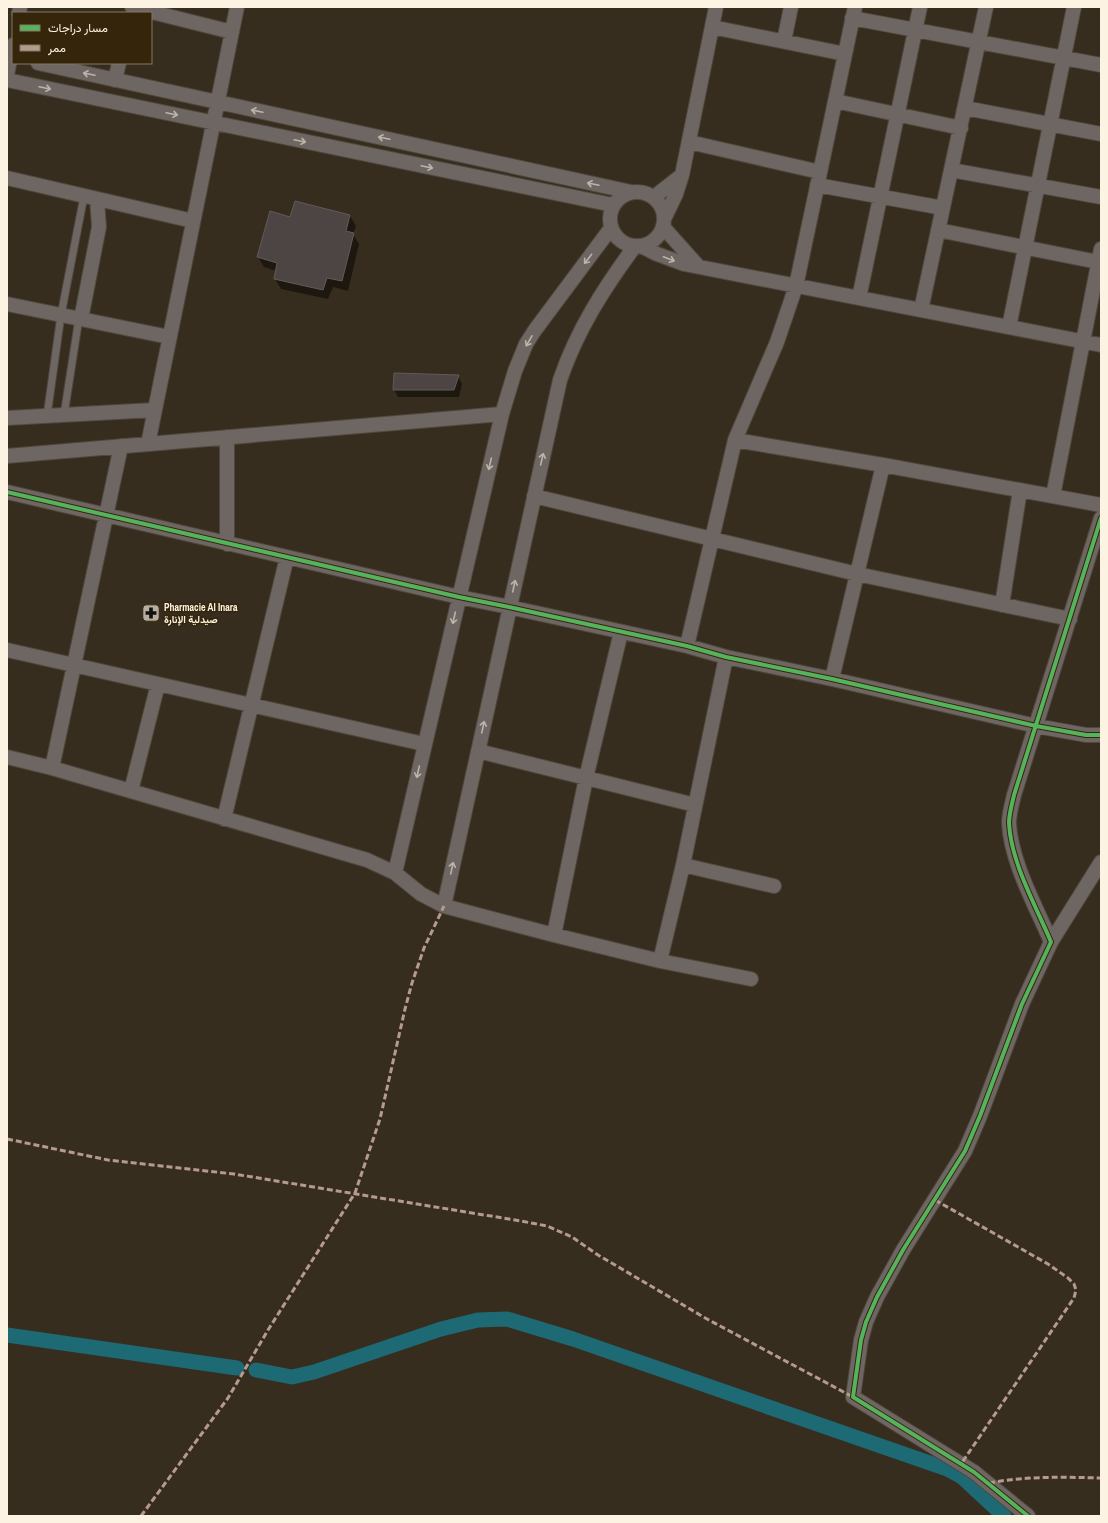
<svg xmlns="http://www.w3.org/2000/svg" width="1108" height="1523" font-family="'Archivo Narrow',Vazirmatn,sans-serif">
	<rect width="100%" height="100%" fill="#362d1f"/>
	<path fill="#0007" d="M 350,216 L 356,226 L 353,234 L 359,244 L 348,291 L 333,287 L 328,299 L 281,289 L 275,279 L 276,271 L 264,267 L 258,257 L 291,218 Z
		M 458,376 L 462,384 L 459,397 L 398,397 L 394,390 Z"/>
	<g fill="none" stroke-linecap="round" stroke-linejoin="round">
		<path stroke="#1d6974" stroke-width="15" d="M 7,1335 L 237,1368
			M 256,1370 L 292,1377 L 314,1372 L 441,1329 L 478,1320 L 507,1319 L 573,1339 L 947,1469 L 962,1477 L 1004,1516"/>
	</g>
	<path fill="#4d4543" stroke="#625a58" d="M 295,201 L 350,215 L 346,231 L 354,233 L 342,281 L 327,278 L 323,290 L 274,279 L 277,263 L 257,257 L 270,211 L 290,217 Z
		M 394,373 L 459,375 L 454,390 L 393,390 Z"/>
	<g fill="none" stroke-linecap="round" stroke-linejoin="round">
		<defs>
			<path id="lane" d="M 64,415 L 79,318
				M 47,416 L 61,315 L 84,196"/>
			<path id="street" d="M 132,7 L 232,32
				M 19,13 L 20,7
				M 852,18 L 1101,65
				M 712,27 L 845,54
				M 784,41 L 791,7
				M 38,63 L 631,192
				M 7,75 L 13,45
				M 7,80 L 613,205
				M 115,80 L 119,63
				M 835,101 L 961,128
				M 965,108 L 1101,134
				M 689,142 L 820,172
				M 951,170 L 1101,197
				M 7,178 L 193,221
				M 817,185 L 943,208
				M610 219a27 27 0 1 1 54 0a27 27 0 1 1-54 0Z
				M 654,197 L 682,175
				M 665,217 L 676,194 L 682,175 L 716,7
				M 664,228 L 698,266
				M 938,230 L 1098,262
				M 641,246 L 657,254 L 684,264 L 1101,345
				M 859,298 L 920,7
				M 7,304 L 169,337
				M 921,310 L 986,7
				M 81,319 L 99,227 L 97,199
				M 1009,327 L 1074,7
				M 7,418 L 154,410
				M 227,437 L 227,544
				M 735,440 L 777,342 L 796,286 L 855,7
				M 148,444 L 237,7
				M 7,456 L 502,414
				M 7,492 L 459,597 L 509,607 L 687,646 L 726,657 L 832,679 L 1036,726 L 1086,735 L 1101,735
				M 534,496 L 857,574 L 1070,619
				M 1053,496 L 1101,249
				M 1002,605 L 1020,490
				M 687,646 L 735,440 L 883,465 L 1101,505
				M 7,650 L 424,744
				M 832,679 L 883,465
				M 478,751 L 695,805
				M 7,757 L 52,768 L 367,860 L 395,873 L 421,894 L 444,906 L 554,935 L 660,961 L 751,979
				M 52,768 L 121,446
				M 131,791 L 158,684
				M 224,819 L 287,557
				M 683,865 L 774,886
				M 395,873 L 502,414 L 515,371 L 526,344 L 535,330 L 611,228
				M 444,906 L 560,380 C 577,330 604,288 635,246
				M 554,935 L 586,778 L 621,632
				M 1051,942 L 1101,862
				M 660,961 L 683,865 L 726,657
				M 1028,1516 L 974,1472 L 853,1397 L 861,1340 L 866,1322 L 877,1297 L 903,1250 L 965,1151 L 980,1116 L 1022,1004 L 1051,942 C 1036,906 1011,863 1009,823 C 1009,814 1012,804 1014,795 L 1101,518"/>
		</defs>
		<use href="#lane" stroke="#50483c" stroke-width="9"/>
		<use href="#street" stroke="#50483c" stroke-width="16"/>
		<use href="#lane" stroke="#6d6663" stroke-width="7"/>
		<use href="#street" stroke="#6d6663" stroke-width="14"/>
		<path stroke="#b69a8f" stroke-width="3" stroke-dasharray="6 3" stroke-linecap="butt" d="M 7,1139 L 108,1160 L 234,1174 L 521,1221 L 547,1226 L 572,1237 L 598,1255 L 707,1319 L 853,1397
			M 935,1200 L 1048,1264 L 1068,1278 L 1074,1284 L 1076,1290 L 1074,1298 L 961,1464
			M 989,1483 C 1026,1476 1063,1477 1101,1478
			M 141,1516 L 228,1398 L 268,1330 L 355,1193 L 380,1119 L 405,1009 L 412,983 L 424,948 L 444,906"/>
		<defs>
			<path id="cycleway" d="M 7,492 L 459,597 L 509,607 L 687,646 L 726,657 L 832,679 L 1036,726 L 1086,735 L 1101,735
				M 1028,1516 L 974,1472 L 853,1397 L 861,1340 L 866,1322 L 877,1297 L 903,1250 L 965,1151 L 980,1116 L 1022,1004 L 1051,942 C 1036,906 1011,863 1009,823 C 1009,814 1012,804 1014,795 L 1101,518"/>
		</defs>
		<use href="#cycleway" stroke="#35260b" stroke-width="6"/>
		<use href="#cycleway" stroke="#56b35d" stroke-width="4"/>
	</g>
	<defs><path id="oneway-shaft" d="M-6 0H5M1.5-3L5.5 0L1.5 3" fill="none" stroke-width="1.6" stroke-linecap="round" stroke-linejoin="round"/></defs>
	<g stroke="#bcb4a9">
		<use href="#oneway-shaft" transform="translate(89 74) rotate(-168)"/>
		<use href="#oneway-shaft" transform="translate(45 88) rotate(12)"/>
		<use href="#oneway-shaft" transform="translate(257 111) rotate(-168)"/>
		<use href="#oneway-shaft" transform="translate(172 114) rotate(12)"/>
		<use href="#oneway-shaft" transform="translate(384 138) rotate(-168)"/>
		<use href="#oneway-shaft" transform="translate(300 141) rotate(12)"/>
		<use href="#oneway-shaft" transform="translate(427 167) rotate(12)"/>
		<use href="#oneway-shaft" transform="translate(593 184) rotate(-168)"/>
		<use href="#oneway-shaft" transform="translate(588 259) rotate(128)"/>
		<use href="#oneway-shaft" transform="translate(669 259) rotate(21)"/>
		<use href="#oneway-shaft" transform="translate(529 341) rotate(120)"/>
		<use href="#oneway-shaft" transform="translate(542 459) rotate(-77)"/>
		<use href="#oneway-shaft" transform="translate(490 464) rotate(103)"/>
		<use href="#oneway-shaft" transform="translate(514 586) rotate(-78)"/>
		<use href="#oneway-shaft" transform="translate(454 618) rotate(103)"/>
		<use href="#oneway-shaft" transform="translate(483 727) rotate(-78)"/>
		<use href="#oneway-shaft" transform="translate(418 772) rotate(103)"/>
		<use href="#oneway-shaft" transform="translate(452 868) rotate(-78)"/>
	</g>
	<defs>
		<symbol id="pharmacy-square" viewBox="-11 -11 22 22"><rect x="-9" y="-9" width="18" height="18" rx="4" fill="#b7ae9e" stroke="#35260b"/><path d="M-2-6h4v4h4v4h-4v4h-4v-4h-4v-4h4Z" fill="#111"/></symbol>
	</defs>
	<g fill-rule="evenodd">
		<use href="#pharmacy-square" x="141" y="603" width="20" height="20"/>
	</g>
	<g text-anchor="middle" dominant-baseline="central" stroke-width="3" stroke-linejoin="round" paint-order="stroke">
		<g font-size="10" font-weight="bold" fill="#fdf3e3" stroke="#35260b" text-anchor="start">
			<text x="164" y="607">Pharmacie Al Inara<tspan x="164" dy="12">صيدلية الإنارة</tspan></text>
		</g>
	</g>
	<rect width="1108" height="1523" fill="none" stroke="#fdf3e3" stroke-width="16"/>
	<rect x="12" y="12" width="140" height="52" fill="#35260b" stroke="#857861"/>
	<rect x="20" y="25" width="20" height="6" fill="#56b35d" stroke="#857861"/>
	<text x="48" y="32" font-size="12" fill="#fdf3e3">مسار دراجات</text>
	<rect x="20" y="45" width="20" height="6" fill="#b69a8f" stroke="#857861"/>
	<text x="48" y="52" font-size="12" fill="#fdf3e3">ممر</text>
</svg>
